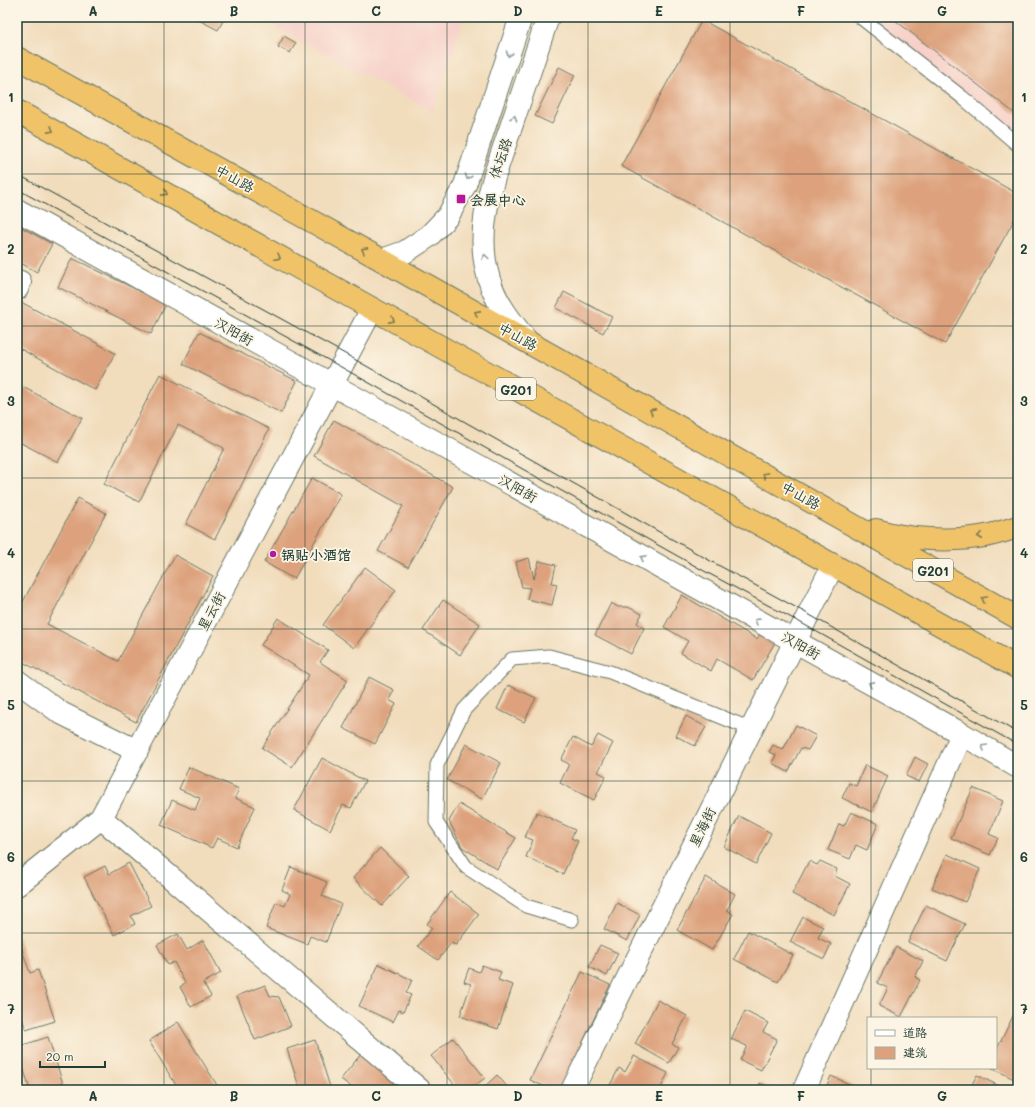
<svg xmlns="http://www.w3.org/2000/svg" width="1035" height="1107" font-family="Mali,'LXGW WenKai TC',sans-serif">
	<rect width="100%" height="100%" fill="#fcf5e5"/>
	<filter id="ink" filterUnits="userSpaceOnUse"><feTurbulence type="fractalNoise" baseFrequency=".025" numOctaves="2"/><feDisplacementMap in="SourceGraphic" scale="8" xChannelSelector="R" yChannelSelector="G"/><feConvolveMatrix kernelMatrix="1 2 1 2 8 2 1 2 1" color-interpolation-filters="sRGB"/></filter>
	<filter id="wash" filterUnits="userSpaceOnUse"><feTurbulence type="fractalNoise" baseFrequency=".012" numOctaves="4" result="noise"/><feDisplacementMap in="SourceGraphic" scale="16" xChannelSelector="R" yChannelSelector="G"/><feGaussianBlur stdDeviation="0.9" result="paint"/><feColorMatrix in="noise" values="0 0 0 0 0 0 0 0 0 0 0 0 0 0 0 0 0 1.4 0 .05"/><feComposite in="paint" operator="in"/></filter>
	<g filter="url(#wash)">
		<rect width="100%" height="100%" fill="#f1dcbb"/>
		<path fill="#f7d1c9" d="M 257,17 L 464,17 L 433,112 Z
			M 858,17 L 1018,17 L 1018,135 Z"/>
		<g id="blocks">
			<path fill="#dda27d" d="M 193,17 L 225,17 L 218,30 Z
				M 891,17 L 1018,17 L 1018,116 Z
				M 702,20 L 1018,194 L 1018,213 L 945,344 L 621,166 Z
				M 284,36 L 296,43 L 290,53 L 278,47 Z
				M 559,67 L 575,75 L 552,124 L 535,116 Z
				M 17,225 L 52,244 L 37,272 L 17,261 Z
				M 72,258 L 166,304 L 151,334 L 58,287 Z
				M 564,292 L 612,317 L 603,333 L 556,308 Z
				M 21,302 L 115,353 L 95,390 L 17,347 L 17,308 Z
				M 199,332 L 297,381 L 281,413 L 183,364 Z
				M 160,374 L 269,429 L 215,539 L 186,524 L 224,448 L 178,425 L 139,502 L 104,484 Z
				M 17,384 L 82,418 L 58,462 L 17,441 Z
				M 334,420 L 453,487 L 408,567 L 378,551 L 403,506 L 314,456 Z
				M 312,478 L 341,494 L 294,579 L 264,562 Z
				M 78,498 L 106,513 L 47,624 L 118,661 L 175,555 L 213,576 L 136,722 L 17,659 L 17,613 Z
				M 529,558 L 534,579 L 539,561 L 556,565 L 552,583 L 557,584 L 552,605 L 527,599 L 530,588 L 522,587 L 516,562 Z
				M 365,567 L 396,590 L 354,648 L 323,625 Z
				M 682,595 L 757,639 L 763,630 L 777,639 L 753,680 L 717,659 L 711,671 L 681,653 L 688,641 L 664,627 Z
				M 443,600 L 480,624 L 460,655 L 423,630 Z
				M 611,603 L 618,607 L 628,607 L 642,614 L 637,623 L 644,628 L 631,654 L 595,635 Z
				M 278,618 L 328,650 L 320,662 L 348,680 L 292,767 L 262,748 L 309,675 L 261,645 Z
				M 369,677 L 394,690 L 389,700 L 396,704 L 375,744 L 343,728 Z
				M 508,685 L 536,698 L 524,722 L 497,709 Z
				M 686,716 L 706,727 L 695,746 L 676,736 Z
				M 796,725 L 816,736 L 808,750 L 801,748 L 788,772 L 772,763 L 776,755 L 769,752 L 773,745 L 783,750 Z
				M 598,735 L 613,743 L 598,772 L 606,776 L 594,800 L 560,783 L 569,764 L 561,760 L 573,737 L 591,747 Z
				M 466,744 L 501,763 L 482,799 L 447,780 Z
				M 915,757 L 928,764 L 919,782 L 906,776 Z
				M 322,758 L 365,781 L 351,808 L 343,805 L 330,830 L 294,810 Z
				M 865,765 L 888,776 L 872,812 L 842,798 L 849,783 L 856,786 Z
				M 189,767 L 239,789 L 235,798 L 255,807 L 237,847 L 217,838 L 212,848 L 161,825 L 172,800 L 195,810 L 200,798 L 179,789 Z
				M 973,788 L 1003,801 L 989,834 L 998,838 L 990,855 L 951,838 Z
				M 459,804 L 516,838 L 497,869 L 462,847 L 449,821 Z
				M 537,812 L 575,830 L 571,838 L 578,841 L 563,874 L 526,857 L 533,840 L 525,837 Z
				M 851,812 L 878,824 L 867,850 L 856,845 L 850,859 L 828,850 L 839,824 L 844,826 Z
				M 739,816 L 771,833 L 756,864 L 724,847 Z
				M 380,848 L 409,876 L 382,906 L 353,878 Z
				M 947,854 L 980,869 L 965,902 L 932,888 Z
				M 809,861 L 817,865 L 820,861 L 837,869 L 835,876 L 850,884 L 834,915 L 792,894 Z
				M 129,863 L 151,906 L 131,916 L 135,924 L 114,935 L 84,877 L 105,866 L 109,874 Z
				M 291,867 L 327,882 L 322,896 L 341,904 L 326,942 L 310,936 L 307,944 L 266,928 L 276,902 L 285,906 L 290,894 L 282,890 Z
				M 706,877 L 735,894 L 727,910 L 733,914 L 712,950 L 677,930 Z
				M 450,892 L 479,914 L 456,945 L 451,943 L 438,960 L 418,946 L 432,928 L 427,924 Z
				M 617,903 L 640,915 L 627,941 L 604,929 Z
				M 926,905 L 965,924 L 947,961 L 908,942 Z
				M 803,917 L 823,927 L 818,938 L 831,944 L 824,959 L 790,942 Z
				M 748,931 L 793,955 L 778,982 L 734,959 Z
				M 178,934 L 187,950 L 203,940 L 221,973 L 203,983 L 211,996 L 191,1007 L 180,987 L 185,983 L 174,962 L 168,965 L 157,945 Z
				M 17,935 L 30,973 L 38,970 L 55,1021 L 26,1030 L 17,1002 Z
				M 600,945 L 618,953 L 607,976 L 589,967 Z
				M 896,947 L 923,961 L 915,977 L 920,980 L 901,1017 L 879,1006 L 888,988 L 877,983 Z
				M 379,964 L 412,980 L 406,993 L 411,995 L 403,1012 L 399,1010 L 393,1022 L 359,1006 Z
				M 482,965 L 501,972 L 498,980 L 513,985 L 498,1029 L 460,1016 L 471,984 L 464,982 L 469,968 L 479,972 Z
				M 582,972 L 610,985 L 560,1090 L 552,1090 L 530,1080 Z
				M 265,985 L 270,996 L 279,997 L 291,1026 L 255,1040 L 237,996 Z
				M 658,1000 L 687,1016 L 672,1044 L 678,1047 L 669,1063 L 635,1044 Z
				M 1018,1006 L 1018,1081 L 992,1068 L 996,1068 L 996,1051 Z
				M 745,1011 L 768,1023 L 763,1032 L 777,1039 L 761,1070 L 740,1060 L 747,1046 L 731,1039 Z
				M 178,1022 L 220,1090 L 179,1090 L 149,1041 Z
				M 48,1037 L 65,1090 L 30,1090 L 17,1047 Z
				M 453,1038 L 485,1078 L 469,1090 L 459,1090 L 431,1056 Z
				M 315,1040 L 331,1090 L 300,1090 L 287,1049 Z
				M 361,1054 L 406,1090 L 355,1090 L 341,1079 Z
				M 634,1056 L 668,1073 L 660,1090 L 614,1090 L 609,1087 L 619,1068 L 625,1072 Z
				M 497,1075 L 510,1090 L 481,1090 Z
				M 977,1075 L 1007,1090 L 969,1090 Z
				M 831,1076 L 863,1090 L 825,1090 Z
				M 760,1083 L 774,1090 L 757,1090 Z"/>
		</g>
	</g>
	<g filter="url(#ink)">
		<use href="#blocks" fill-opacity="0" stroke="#687563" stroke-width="1"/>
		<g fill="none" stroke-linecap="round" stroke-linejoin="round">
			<defs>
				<path id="lane" d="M 860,17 L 962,97 L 1018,145
					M 572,920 L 526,906 L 466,867 L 436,822 L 437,765 L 464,710 L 512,659 L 549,656 L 610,672 L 751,729"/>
				<path id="street" d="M 17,210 L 962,734 L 1018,767
					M 382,260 L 405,252 L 429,236 L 448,216 L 465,185 L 521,17
					M 17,281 L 20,282 L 17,289
					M 527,341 C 513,324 500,308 492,288 C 470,231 495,175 513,121 C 525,86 536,52 548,17
					M 17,681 L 61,713 L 137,751
					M 101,818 L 420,1090
					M 17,885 L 101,818 L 372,309
					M 572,1090 L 833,565
					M 804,1090 L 962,734"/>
				<path id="highway" d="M 17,58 L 382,260 L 1018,618
					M 17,111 L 1018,668
					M 876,530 C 908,540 951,542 985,536 C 996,534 1007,530 1018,527"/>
			</defs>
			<use href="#lane" stroke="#687563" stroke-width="15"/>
			<use href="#street" stroke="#687563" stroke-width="24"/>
			<use href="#highway" stroke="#687563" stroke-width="24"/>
			<use href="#lane" stroke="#fff" stroke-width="13"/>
			<use href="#street" stroke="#fff" stroke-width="22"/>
			<use href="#highway" stroke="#f0c369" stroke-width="22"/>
			<path stroke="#1f3d34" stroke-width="1" d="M 17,174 L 347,355 L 707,559 L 808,614 L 1018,733
				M 17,189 L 341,367 L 706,572 L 803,624 L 1018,745"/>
		</g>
		<defs><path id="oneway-chevron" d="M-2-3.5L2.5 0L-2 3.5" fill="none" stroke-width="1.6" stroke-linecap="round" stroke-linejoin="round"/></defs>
		<g stroke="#8f9e9a">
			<use href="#oneway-chevron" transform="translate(509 54) rotate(109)"/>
			<use href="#oneway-chevron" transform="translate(514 118) rotate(-71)"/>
			<use href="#oneway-chevron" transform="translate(468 177) rotate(109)"/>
			<use href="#oneway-chevron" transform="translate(485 257) rotate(-98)"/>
			<use href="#oneway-chevron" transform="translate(643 558) rotate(-151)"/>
			<use href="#oneway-chevron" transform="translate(757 621) rotate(-151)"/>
			<use href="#oneway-chevron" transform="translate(871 684) rotate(-151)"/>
			<use href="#oneway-chevron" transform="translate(984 747) rotate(-150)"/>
		</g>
		<g stroke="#7d794c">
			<use href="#oneway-chevron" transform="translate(51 130) rotate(29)"/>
			<use href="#oneway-chevron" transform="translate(165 193) rotate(29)"/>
			<use href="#oneway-chevron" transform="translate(364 250) rotate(-151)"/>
			<use href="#oneway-chevron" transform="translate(278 257) rotate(29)"/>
			<use href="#oneway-chevron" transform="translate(477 313) rotate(-151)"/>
			<use href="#oneway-chevron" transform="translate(392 320) rotate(29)"/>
			<use href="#oneway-chevron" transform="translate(652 411) rotate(-151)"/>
			<use href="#oneway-chevron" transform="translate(765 475) rotate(-151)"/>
			<use href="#oneway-chevron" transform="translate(980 536) rotate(174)"/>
			<use href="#oneway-chevron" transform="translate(984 599) rotate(-150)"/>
		</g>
	</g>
	<path fill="none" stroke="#1f3d34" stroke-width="1" stroke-opacity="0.55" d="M 164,17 L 164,1090M 305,17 L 305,1090M 447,17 L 447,1090M 588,17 L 588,1090M 730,17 L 730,1090M 871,17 L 871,1018M 17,174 L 1018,174M 17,326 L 1018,326M 17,478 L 1018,478M 17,629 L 1018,629M 17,781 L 1018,781M 17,933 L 1018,933M 871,1068 L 871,1090"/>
	<g fill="#b5179e" stroke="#fcf5e5" stroke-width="1.5">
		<rect x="456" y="194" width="10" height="10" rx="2"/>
		<circle cx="273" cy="554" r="4"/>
	</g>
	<g text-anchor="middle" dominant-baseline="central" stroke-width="3.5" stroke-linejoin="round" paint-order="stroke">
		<g fill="#fcf5e5" stroke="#617469" stroke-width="1">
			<rect x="496" y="378" width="40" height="22" rx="3"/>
			<rect x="913" y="559" width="40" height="22" rx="3"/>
		</g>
		<g font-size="13" font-weight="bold" fill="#1f3d34">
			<text x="516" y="389">G201</text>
			<text x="933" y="570">G201</text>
		</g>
		<g font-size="14" fill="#1f3d34" stroke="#fcf5e5">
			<text transform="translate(500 158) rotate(-71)">体坛路</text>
			<text transform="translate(235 178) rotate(29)">中山路</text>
			<text transform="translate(234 331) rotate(29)">汉阳街</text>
			<text transform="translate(518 336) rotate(29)">中山路</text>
			<text transform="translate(518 488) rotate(29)">汉阳街</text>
			<text transform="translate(801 495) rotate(29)">中山路</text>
			<text transform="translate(211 611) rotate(-62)">星云街</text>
			<text transform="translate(801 645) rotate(29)">汉阳街</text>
			<text transform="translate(702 827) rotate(-64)">星海街</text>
		</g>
		<g font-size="14" font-weight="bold" fill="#1f3d34" stroke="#fcf5e5" text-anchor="start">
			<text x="470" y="199">会展中心</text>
			<text x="281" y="554">锅贴小酒馆</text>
		</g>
	</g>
	<rect width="1035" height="1107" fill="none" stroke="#fcf5e5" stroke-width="44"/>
	<rect x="867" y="1017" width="130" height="52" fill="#fcf5e5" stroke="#a4ab9e"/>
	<rect x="875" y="1030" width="20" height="6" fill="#ffffff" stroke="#a4ab9e"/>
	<text x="903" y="1037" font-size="12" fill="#1f3d34">道路</text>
	<rect x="875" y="1047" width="20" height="12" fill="#dda27d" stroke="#a4ab9e"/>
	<text x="903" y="1057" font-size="12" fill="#1f3d34">建筑</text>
	<path d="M40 1061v6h65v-6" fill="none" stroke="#1f3d34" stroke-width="2"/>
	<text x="46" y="1061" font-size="12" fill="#1f3d34" stroke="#fcf5e5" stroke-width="3" paint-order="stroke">20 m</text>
	<rect x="22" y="22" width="991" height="1063" fill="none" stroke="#1f3d34" stroke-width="1.5"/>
	<g font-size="13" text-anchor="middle" font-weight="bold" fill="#1f3d34">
		<text x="93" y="16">A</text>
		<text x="234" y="16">B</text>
		<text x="376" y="16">C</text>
		<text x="518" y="16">D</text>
		<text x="659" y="16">E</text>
		<text x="801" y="16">F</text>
		<text x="942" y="16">G</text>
		<text x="11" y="102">1</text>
		<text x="1024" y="102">1</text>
		<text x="11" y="254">2</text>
		<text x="1024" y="254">2</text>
		<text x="11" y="406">3</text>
		<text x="1024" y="406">3</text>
		<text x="11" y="558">4</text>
		<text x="1024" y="558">4</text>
		<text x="11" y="710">5</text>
		<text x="1024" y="710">5</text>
		<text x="11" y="862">6</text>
		<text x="1024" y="862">6</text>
		<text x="11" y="1014">7</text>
		<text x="1024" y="1014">7</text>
		<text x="93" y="1101">A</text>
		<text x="234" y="1101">B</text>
		<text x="376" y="1101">C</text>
		<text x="518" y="1101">D</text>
		<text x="659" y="1101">E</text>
		<text x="801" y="1101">F</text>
		<text x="942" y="1101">G</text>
	</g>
</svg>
